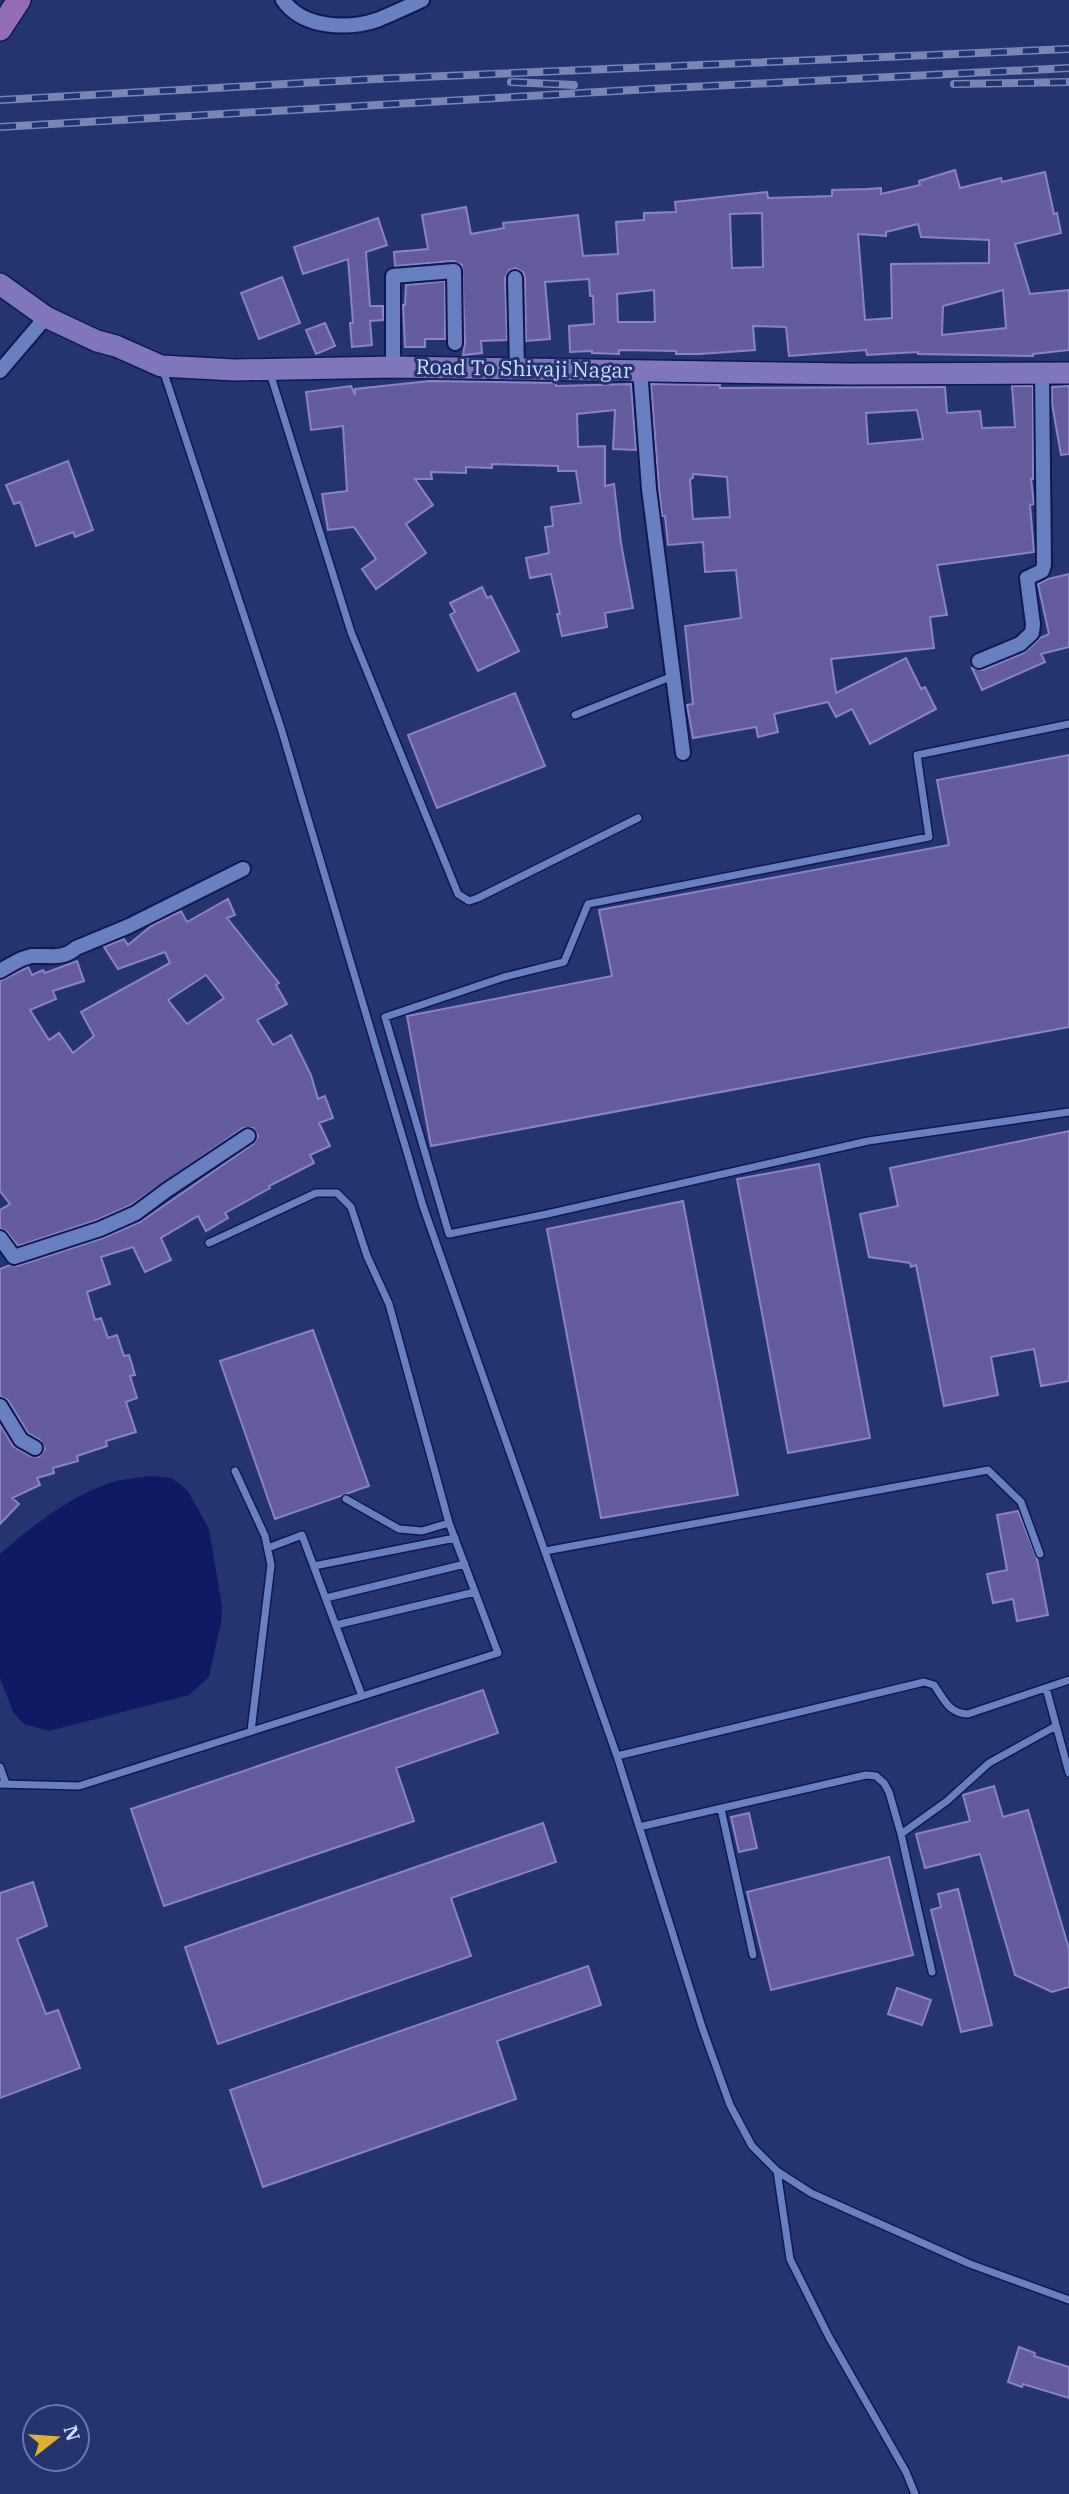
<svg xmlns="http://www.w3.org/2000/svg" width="1069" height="2494" font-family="'IBM Plex Serif',serif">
	<rect width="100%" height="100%" fill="#24346e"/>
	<path fill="#0f1a64" d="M 150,1476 L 172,1478 L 188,1491 L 209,1529 L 222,1606 L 221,1623 L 209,1677 L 189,1695 L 49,1731 L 24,1724 L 13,1712 L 0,1678 L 0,1554 C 32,1526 66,1499 107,1484 C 120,1479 136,1478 150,1476 Z"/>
	<path fill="#655c9d" stroke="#8b82c7" stroke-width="2" fill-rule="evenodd" d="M 955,170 L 960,188 L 1001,178 L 1002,182 L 1045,172 L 1054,214 L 1057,213 L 1061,233 L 1015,244 L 1030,294 L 1069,290 L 1069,350 L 1033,354 L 1033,356 L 918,354 L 918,352 L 867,355 L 866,350 L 789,356 L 786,327 L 753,326 L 755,350 L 700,354 L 676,354 L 676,351 L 619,350 L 619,354 L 592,353 L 592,351 L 570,352 L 569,326 L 594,324 L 593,296 L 590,296 L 589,279 L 545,282 L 550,339 L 526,341 L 525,278 L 523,272 L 515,268 L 509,270 L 505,278 L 507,340 L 481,341 L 482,353 L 463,355 L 465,343 L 462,265 L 453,261 L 395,266 L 394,252 L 428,249 L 422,215 L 466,207 L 471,234 L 504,228 L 503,223 L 578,215 L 583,256 L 618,254 L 616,222 L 644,220 L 644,213 L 676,212 L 675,202 L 767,192 L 768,198 L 832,196 L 832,190 L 867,189 L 881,188 L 881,194 L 920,185 L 919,181 ZM 762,213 L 763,267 L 732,268 L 730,214 ZM 918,224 L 921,237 L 989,240 L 989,263 L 891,264 L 892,318 L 865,320 L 858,234 L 886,236 L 886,232 ZM 654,290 L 655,322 L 618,322 L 617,294 ZM 1003,290 L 1006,328 L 942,335 L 943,306 Z
		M 378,218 L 387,245 L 366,252 L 370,306 L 383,306 L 383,320 L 370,321 L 372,345 L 352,347 L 350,323 L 353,323 L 348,259 L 303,274 L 294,247 Z
		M 282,277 L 300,323 L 259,339 L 241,293 Z
		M 445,281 L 445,339 L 425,339 L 425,347 L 405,347 L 403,305 L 405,305 L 406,285 Z
		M 325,323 L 335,346 L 316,354 L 306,330 Z
		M 430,381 L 556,383 L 556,386 L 631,384 L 636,450 L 613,449 L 615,410 L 577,414 L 578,447 L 605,446 L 605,486 L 614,484 L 621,543 L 633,608 L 605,613 L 607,627 L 562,636 L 557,614 L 560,614 L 551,574 L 530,578 L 526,558 L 549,553 L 545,527 L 553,526 L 551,507 L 581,503 L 576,471 L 558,471 L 558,466 L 492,464 L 492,468 L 466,467 L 466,473 L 431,472 L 432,479 L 415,479 L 433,505 L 406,524 L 426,553 L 376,589 L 362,569 L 376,559 L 354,527 L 328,530 L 322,494 L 347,491 L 343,426 L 311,430 L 306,392 L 351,386 L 355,395 L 355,389 Z
		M 651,384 L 720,385 L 720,388 L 945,387 L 947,413 L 980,411 L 982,428 L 1015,427 L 1012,386 L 1033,386 L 1033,479 L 1031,479 L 1034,504 L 1030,505 L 1034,552 L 937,565 L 947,615 L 930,617 L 934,648 L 831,659 L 836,693 L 906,658 L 921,689 L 925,687 L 936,709 L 870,744 L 852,709 L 836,717 L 828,702 L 774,714 L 778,732 L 758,737 L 756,727 L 693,738 L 687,705 L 693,704 L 685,626 L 741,618 L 736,570 L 705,572 L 703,542 L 668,545 L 665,516 L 662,516 L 659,488 ZM 917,410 L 923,439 L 868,444 L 866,413 ZM 693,474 L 727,477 L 730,517 L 693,519 L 690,479 L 693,478 Z
		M 1069,386 L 1069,454 L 1061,455 L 1052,404 L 1052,387 Z
		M 68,461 L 93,530 L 75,537 L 73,532 L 36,546 L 20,502 L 14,504 L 6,485 Z
		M 1069,574 L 1069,647 L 1041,654 L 1045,662 L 982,690 L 972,668 L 983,670 L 1024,653 L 1040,638 L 1049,634 L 1038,584 L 1048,579 Z
		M 482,587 L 487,598 L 491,596 L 519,651 L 478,671 L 450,615 L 455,612 L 450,603 Z
		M 515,693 L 545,766 L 437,808 L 408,735 Z
		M 1069,755 L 1069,1027 L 431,1146 L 407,1016 L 612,976 L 599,910 L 949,845 L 937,780 Z
		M 228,899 L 235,915 L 227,918 L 279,983 L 276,985 L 287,1004 L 257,1020 L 273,1045 L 291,1035 L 311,1075 L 318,1099 L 325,1096 L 333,1118 L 319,1123 L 330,1146 L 310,1155 L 314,1163 L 269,1186 L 270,1188 L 225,1213 L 228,1218 L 206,1231 L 198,1216 L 161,1238 L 171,1260 L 145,1272 L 133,1247 L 101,1257 L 110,1284 L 87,1292 L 95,1320 L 101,1318 L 108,1338 L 117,1335 L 124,1356 L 129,1355 L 135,1375 L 130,1376 L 137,1398 L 126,1402 L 136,1432 L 106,1441 L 107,1446 L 77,1456 L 78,1461 L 53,1468 L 54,1473 L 37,1478 L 40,1485 L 12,1498 L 19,1504 L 0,1524 L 0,1424 L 13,1446 L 30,1456 L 39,1457 L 45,1449 L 40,1440 L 28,1433 L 8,1400 L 0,1396 L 0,1269 L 10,1265 L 17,1266 L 103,1238 L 140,1222 L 253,1144 L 258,1136 L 253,1128 L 243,1128 L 131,1205 L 97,1220 L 18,1246 L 7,1232 L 0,1228 L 0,1210 L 10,1204 L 0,1191 L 0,981 L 28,967 L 32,975 L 43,970 L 45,973 L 77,961 L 84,981 L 53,991 L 56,999 L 30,1010 L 49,1040 L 59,1033 L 73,1053 L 94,1036 L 81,1012 L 170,963 L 165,952 L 118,969 L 104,947 L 124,939 L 128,945 L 151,926 L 181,911 L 187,922 ZM 206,975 L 224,998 L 187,1024 L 168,1000 Z
		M 1069,1131 L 1069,1381 L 1041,1386 L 1034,1349 L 991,1357 L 998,1395 L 944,1406 L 916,1265 L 911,1267 L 910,1263 L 869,1257 L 860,1214 L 898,1206 L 890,1168 Z
		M 819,1164 L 870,1438 L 788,1453 L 737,1179 Z
		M 683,1201 L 738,1495 L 601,1518 L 547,1229 Z
		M 313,1330 L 369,1486 L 275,1519 L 220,1361 Z
		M 1018,1511 L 1037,1559 L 1048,1615 L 1017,1621 L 1013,1599 L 993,1603 L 987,1574 L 1007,1570 L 997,1515 Z
		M 483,1690 L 498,1733 L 396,1768 L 414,1821 L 164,1906 L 131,1809 Z
		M 994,1786 L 1003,1817 L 1028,1810 L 1069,1949 L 1069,1987 L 1052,1992 L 1015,1975 L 980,1854 L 925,1868 L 916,1834 L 970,1821 L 963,1795 Z
		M 749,1813 L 757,1848 L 739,1852 L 731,1817 Z
		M 543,1823 L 556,1862 L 451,1898 L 471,1956 L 218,2044 L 185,1947 Z
		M 889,1857 L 913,1955 L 771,1990 L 747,1892 Z
		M 33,1882 L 47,1926 L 17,1939 L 46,2014 L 58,2010 L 80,2068 L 0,2098 L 0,1893 Z
		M 958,1889 L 992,2025 L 961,2032 L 931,1910 L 941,1907 L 938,1894 Z
		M 588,1966 L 601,2005 L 497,2041 L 516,2099 L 263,2187 L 230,2090 Z
		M 897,1988 L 931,2000 L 922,2025 L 888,2014 Z
		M 1019,2347 L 1035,2353 L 1034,2356 L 1069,2367 L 1069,2398 L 1023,2384 L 1022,2387 L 1008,2382 Z"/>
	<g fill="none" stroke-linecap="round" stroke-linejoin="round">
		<defs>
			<path id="lane" d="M 163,370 L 281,728 L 423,1206 L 617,1756 L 702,2027 L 730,2105 L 752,2146 L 777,2171 L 811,2193 L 970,2264 L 1069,2300
				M 270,373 L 351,632 L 458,894 L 469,901 L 478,898 L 638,818
				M 575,715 L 673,676
				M 1069,724 L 917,755 L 929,837 L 588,904 L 564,962 L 504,977 L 385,1017 L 449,1234 L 547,1214 L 868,1141 L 1069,1112
				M 235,1471 L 265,1536 L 271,1565 L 251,1731
				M 346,1499 L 399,1529 L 422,1531 L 449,1523
				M 268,1548 L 302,1535 L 362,1696
				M 545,1551 L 988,1470 L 1021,1502 L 1040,1554
				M 314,1566 L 455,1538
				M 326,1598 L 465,1564
				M 336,1625 L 475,1592
				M 1046,1688 L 1069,1773
				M 617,1756 L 924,1682 L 934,1685 C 944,1699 949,1714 968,1714 L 1069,1680
				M 0,1767 L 6,1784
				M 0,1784 L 79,1786 L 498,1653 L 449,1523 L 389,1304 L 367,1256 L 351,1207 L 337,1193 L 316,1193 L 209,1243
				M 721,1809 L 753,1955
				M 639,1827 L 866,1775 L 876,1776 L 884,1783 L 889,1792 L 901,1834 L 932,1972
				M 901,1834 L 947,1801 L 989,1763 L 1056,1726
				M 777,2171 L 790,2259 L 829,2337 L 906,2472 L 915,2494"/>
			<path id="street" d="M 283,0 C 302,28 347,30 377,20 C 392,14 407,7 422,0
				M 515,278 L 517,368
				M 393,367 L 393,276 L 454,271 L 455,343
				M 640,369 L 649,489 L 683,753
				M 0,371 L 46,317
				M 979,661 L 1020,644 L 1032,633 L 1033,624 L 1027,578 L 1042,571 L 1044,565 L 1042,373
				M 0,971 C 9,966 22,957 32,956 C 48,955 63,960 76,948 L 129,926 L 243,869
				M 0,1238 L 14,1257 L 100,1229 L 136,1213 L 167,1190 L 248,1136
				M 0,1406 L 21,1440 L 35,1448"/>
			<path id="secondary" d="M 0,284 L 46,317 L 97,341 L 116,346 L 161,366 L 235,370 L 393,367 L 852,374 L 1069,373"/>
			<path id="primary" d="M 0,29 L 19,0"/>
		</defs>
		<use href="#lane" stroke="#0e1950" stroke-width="10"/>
		<use href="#street" stroke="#0e1950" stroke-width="18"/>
		<use href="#secondary" stroke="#0e1950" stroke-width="24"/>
		<use href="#primary" stroke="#0e1950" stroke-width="26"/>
		<use href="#lane" stroke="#6980c0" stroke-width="7"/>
		<use href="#street" stroke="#6980c0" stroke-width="14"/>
		<use href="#secondary" stroke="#7f76bb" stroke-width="21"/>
		<use href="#primary" stroke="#946db5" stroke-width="23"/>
		<defs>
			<path id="rail" d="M 511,82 L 574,85
				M 954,84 L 1069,82
				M 0,100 L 375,79 L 1069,49
				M 0,127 L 650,89 L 1069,68"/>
		</defs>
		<use href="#rail" stroke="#7786b5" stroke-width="8"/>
		<use href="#rail" stroke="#24346e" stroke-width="5" stroke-dasharray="16" stroke-linecap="butt"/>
	</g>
	<g text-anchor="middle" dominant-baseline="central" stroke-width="6" stroke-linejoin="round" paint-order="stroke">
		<g font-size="21" fill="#cedcff" stroke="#24346e">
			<text transform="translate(524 368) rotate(1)">Road To Shivaji Nagar</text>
		</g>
	</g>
	<g transform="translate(56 2438) rotate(73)"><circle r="33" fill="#24346e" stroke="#6877a8" stroke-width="2"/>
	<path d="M0-5L12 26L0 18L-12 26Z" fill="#ddb233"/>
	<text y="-10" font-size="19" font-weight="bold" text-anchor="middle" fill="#cedcff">N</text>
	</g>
</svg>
